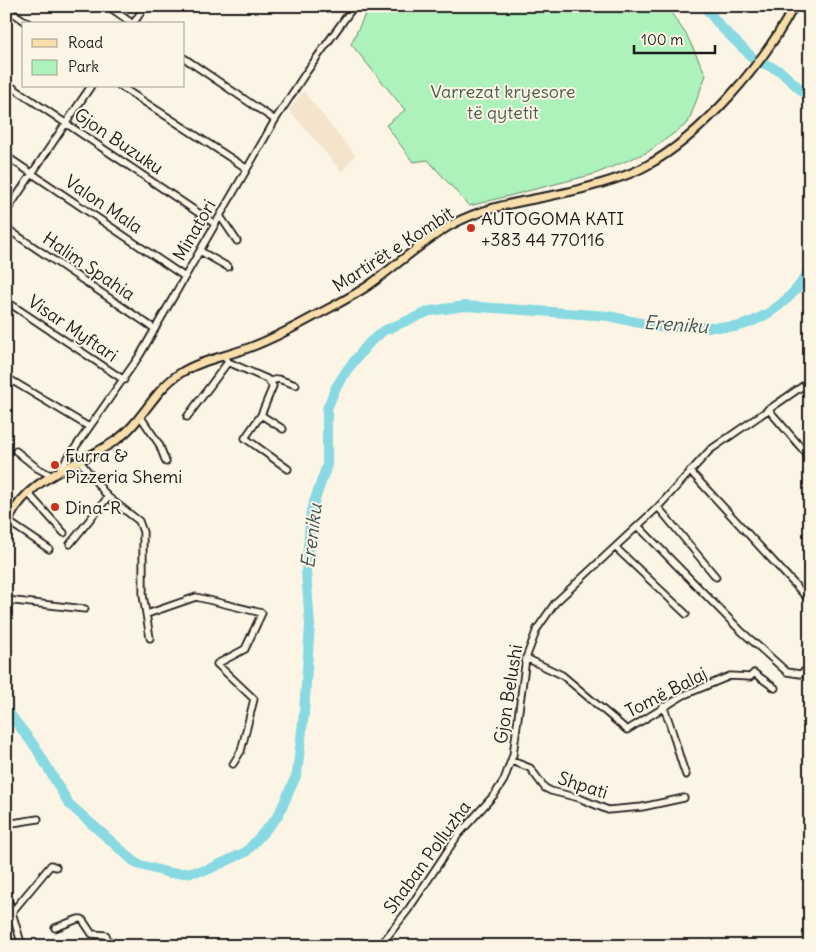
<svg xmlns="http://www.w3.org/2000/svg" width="816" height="952" font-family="Delius,sans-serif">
	<rect width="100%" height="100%" fill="#fcf5e5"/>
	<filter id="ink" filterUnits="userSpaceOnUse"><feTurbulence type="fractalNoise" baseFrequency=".02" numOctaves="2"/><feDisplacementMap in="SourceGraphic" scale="10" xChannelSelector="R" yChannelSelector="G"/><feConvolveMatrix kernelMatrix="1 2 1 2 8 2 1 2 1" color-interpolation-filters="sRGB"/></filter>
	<g filter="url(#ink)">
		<path fill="#f3e4cb" d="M 303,91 L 355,155 L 342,172 L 289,110 Z"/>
		<path fill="#adf1bb" stroke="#64866c" d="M 369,6 L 666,6 L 686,34 L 706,75 L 688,123 L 648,152 L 595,174 L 469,206 L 428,160 L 413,162 L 386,125 L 405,110 L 351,44 Z"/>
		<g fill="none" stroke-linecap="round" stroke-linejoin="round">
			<path stroke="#88d9e2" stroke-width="10" d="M 704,6 L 721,27 L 754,59 L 780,71 L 810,98
				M 6,709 L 36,748 L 69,804 L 137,864 L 169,873 L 184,873 L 207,870 L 246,852 L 278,816 L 297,774 L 304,713 L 310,625 L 306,571 L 311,511 L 327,465 L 327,409 L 335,389 L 347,370 L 369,343 L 383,331 L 430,311 L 465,306 L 609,316 L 658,327 L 736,327 C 767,319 796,297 810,268"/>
			<defs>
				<path id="minor" d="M 108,6 L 133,24 L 145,6
					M 6,8 L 29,24
					M 184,58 L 275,120
					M 6,83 L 215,224
					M 120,86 L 246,168
					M 6,156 L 185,277
					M 6,212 L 91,86
					M 220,216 L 237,241
					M 6,228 L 155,329
					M 200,251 L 228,267
					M 6,301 L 124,380
					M 225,356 L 228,362 L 267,379 L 273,386 L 261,415 L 245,438 L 288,469
					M 6,377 L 89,427
					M 270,381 L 278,379 L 296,385
					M 768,409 L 810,458
					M 261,415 L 283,429
					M 140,416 L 159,444 L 166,462
					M 187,417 L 228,362
					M 16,451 L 37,468 L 52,476
					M 804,451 L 810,446
					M 79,460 L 108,497 L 139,521 L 143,532 L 143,595 L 150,638
					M 60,469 L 140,355 L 275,120 L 305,74 L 354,6
					M 690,471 L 810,601
					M 28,493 L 64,533
					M 658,507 L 716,577
					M 6,520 L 49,549
					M 638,526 L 740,630 L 787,672 L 800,674 L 807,670
					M 70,544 L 108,497
					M 615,547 L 686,614
					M 6,600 L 85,609
					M 147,614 L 196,597 L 262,613 L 245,649 L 217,664 L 254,699 L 241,751 L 233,764
					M 526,658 L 562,675 L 627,730 L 684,695 L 730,676 L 750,677 L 754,673 L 775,688
					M 663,706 C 673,728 677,752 686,775
					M 512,761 L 530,768 L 545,788 L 551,791 L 579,798 L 608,810 L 642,807 L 684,798
					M 6,824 L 38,819
					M 6,892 L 22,946
					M 12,912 L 51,865 L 56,867
					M 55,928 L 78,919 L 82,919 L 92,934 L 106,935 L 110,946
					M 380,946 L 408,910 L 458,835 L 495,794 L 504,780 L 513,755 L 526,658 L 537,629 L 555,603 L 658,507 L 710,450 L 810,381"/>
				<path id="major" d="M 6,526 C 25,477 76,467 115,441 C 141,424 153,391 179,374 C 200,360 228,356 251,347 C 272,339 293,328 313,317 C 333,306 354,296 372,283 C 398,264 423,241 451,225 C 494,201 545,200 592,186 C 610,181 630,175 646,166 C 702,136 765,62 794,6"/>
			</defs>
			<use href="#minor" stroke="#1c1c1c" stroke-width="9"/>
			<use href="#major" stroke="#1c1c1c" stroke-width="11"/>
			<use href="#minor" stroke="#fcf5e5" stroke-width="5.5"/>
			<use href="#major" stroke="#f8deab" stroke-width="7"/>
		</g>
	</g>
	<g fill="#c8321e" stroke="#fcf5e5" stroke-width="2">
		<circle cx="471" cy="228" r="5"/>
		<circle cx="55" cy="465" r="5"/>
		<circle cx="55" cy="507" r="5"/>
	</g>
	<g text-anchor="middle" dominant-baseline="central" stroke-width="4" stroke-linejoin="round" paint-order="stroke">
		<g font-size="18" fill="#485c4c" stroke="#fcf5e5">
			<text x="503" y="91">Varrezat kryesore<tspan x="503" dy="21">të qytetit</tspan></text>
		</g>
		<g font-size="18" fill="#1c1c1c" stroke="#fcf5e5">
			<text transform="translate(119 141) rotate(34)">Gjon Buzuku</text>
			<text transform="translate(104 204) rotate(34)">Valon Mala</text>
			<text transform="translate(194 230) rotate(-60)">Minatori</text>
			<text transform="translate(393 249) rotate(-33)">Martirët e Kombit</text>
			<text transform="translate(89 266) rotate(34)">Halim Spahia</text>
			<text transform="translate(73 328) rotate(34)">Visar Myftari</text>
			<text transform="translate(666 692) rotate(-27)">Tomë Balaj</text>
			<text transform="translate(508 694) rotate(-81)">Gjon Belushi</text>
			<text transform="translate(583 785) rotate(18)">Shpati</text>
			<text transform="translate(427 857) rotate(-54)">Shaban Polluzha</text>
		</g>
		<g font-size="18" fill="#1c1c1c" stroke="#fcf5e5" text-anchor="start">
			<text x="481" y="218">AUTOGOMA KATI<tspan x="481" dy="21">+383 44 770116</tspan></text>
			<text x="65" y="455">Furra &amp;<tspan x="65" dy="21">Pizzeria Shemi</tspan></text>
			<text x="65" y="507">Dina-R</text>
		</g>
		<g font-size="19" font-style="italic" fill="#3c5557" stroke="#fcf5e5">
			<text transform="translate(676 324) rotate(4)">Ereniku</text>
			<text transform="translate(311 536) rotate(-83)">Ereniku</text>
		</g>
	</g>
	<rect width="816" height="952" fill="none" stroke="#fcf5e5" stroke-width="25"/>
	<rect x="12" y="12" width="791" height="927" fill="none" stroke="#1c1c1c" stroke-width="2" filter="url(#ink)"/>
	<rect x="22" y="22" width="162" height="65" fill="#fcf5e5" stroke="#a29e95"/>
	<rect x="32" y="39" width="25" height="8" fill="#f8deab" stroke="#a29e95"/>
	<text x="68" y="48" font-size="15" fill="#1c1c1c">Road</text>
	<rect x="32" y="60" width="25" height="15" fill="#adf1bb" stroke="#a29e95"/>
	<text x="68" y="72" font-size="15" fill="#1c1c1c">Park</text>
	<path d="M634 45v8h81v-8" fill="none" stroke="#1c1c1c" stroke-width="2.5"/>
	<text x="641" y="45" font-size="15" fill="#1c1c1c" stroke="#fcf5e5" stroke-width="4" paint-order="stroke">100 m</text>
</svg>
